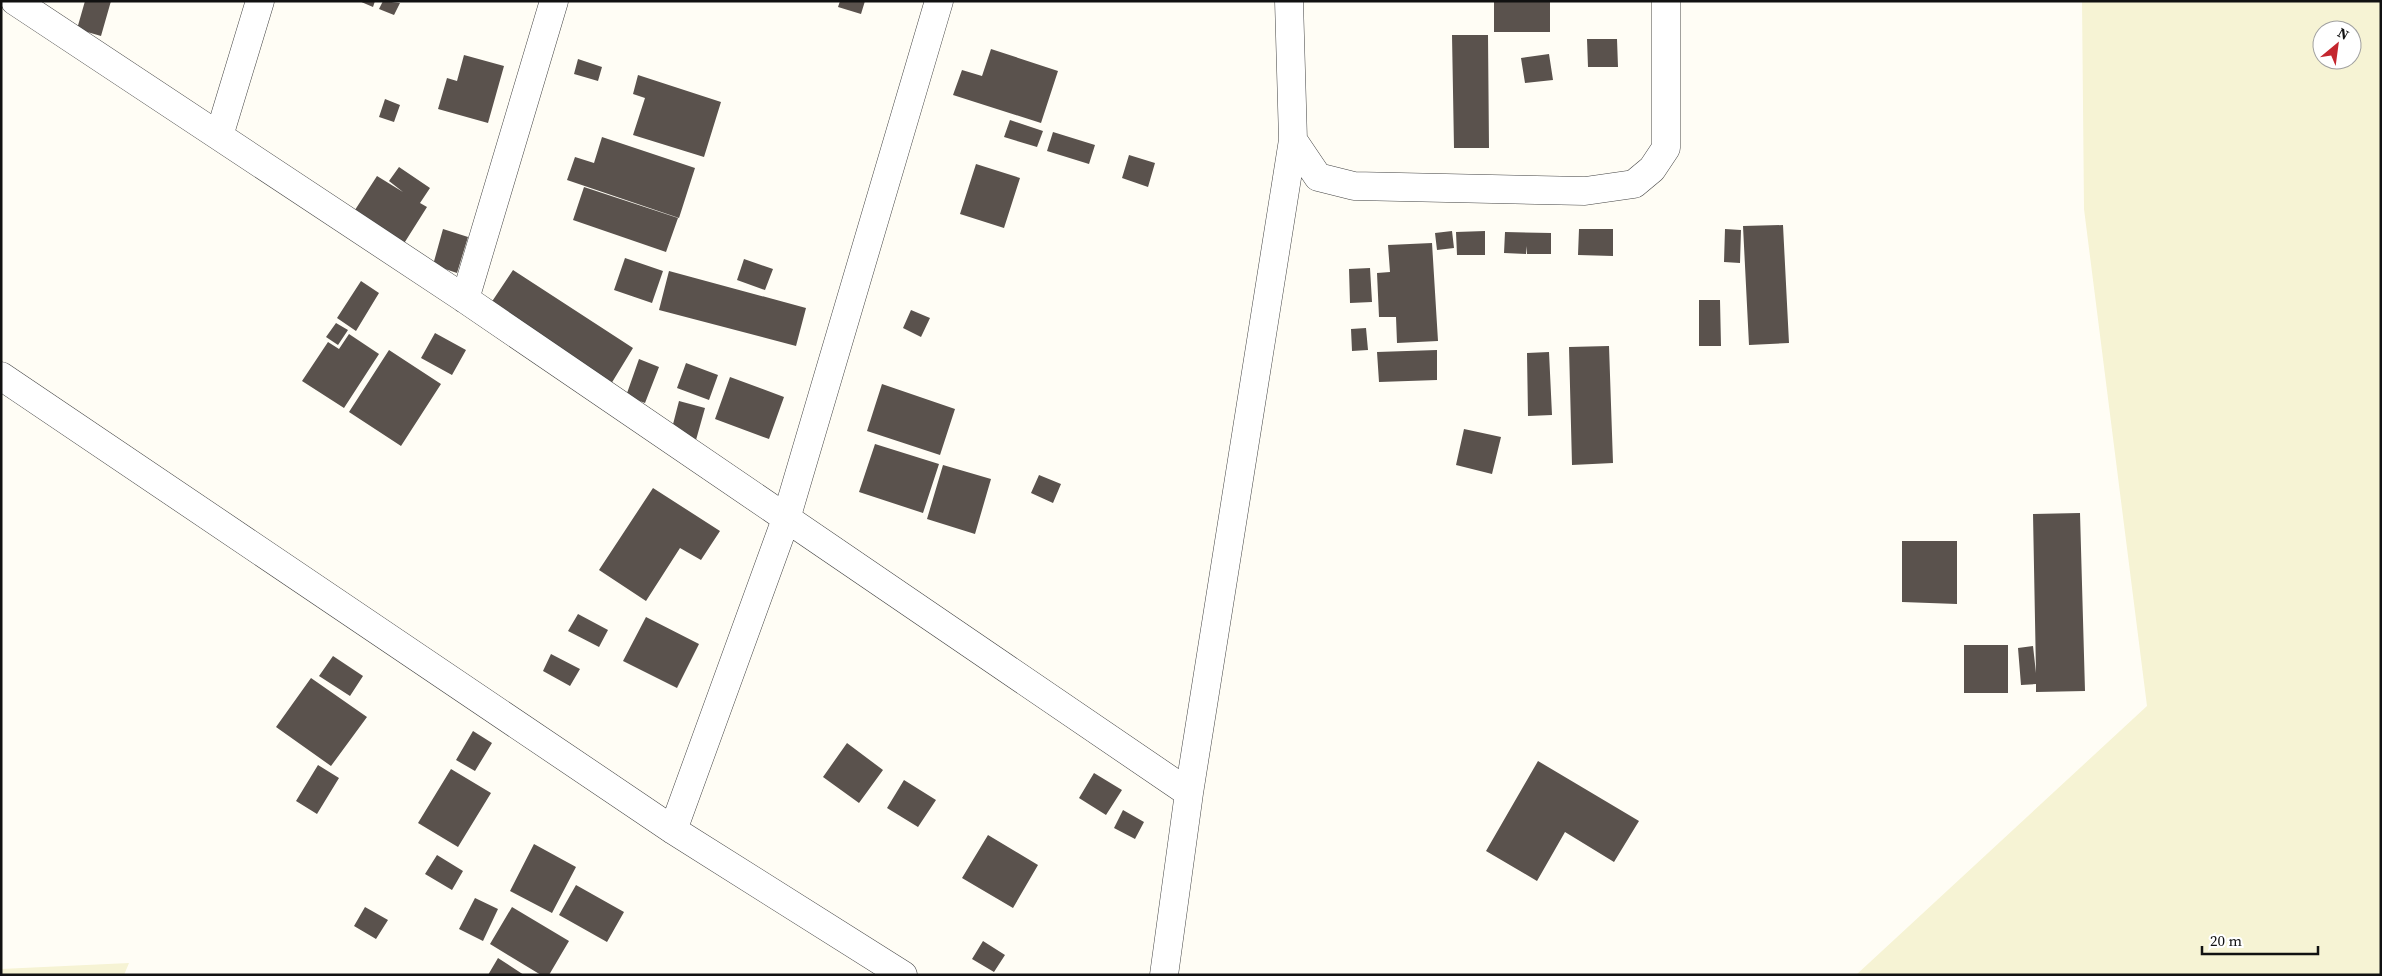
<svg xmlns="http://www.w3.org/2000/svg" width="2382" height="976" font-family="'Source Serif 4',serif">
	<rect width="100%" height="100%" fill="#fffdf5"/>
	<path fill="#f6f3d4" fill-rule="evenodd" d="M 2082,1 L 2381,1 L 2381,975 L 1856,975 L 2147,706 L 2084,209 ZM 2322,30 L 2352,30 L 2352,60 L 2322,60 Z
		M 129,963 L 124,975 L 1,975 L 1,969 Z"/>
	<path fill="#5a524d" d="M 85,1 L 111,1 L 101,36 L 77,29 Z
		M 359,1 L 375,1 L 373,7 Z
		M 383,1 L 400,3 L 394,15 L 379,9 Z
		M 840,1 L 865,1 L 861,14 L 838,7 Z
		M 1494,1 L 1550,1 L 1550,32 L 1494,32 Z
		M 1452,35 L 1488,35 L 1489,148 L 1454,148 Z
		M 1587,39 L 1617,39 L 1618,67 L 1588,67 Z
		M 991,49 L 1058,71 L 1041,123 L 953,95 L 962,70 L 982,76 Z
		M 1549,54 L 1553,80 L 1525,83 L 1521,58 Z
		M 464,55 L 504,66 L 488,123 L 438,109 L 447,78 L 457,81 Z
		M 578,59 L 602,67 L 598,81 L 574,74 Z
		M 638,75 L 721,102 L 704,157 L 633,135 L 645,98 L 633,94 Z
		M 385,99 L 400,105 L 394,122 L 379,117 Z
		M 1010,120 L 1043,131 L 1037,147 L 1004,137 Z
		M 1053,132 L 1095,145 L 1089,164 L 1047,151 Z
		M 602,137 L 695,168 L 679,218 L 567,180 L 575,157 L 594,163 Z
		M 1129,155 L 1155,163 L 1148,187 L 1122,178 Z
		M 976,164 L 1020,178 L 1004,228 L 960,214 Z
		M 399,167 L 430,188 L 420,203 L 427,207 L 403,245 L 353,213 L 377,176 L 403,192 L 389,181 Z
		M 584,187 L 678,218 L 666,252 L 573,220 Z
		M 1783,225 L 1789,343 L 1749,345 L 1743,226 Z
		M 443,229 L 468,237 L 457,273 L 433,265 Z
		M 1579,229 L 1613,229 L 1613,256 L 1578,255 Z
		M 1725,229 L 1741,230 L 1740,263 L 1724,262 Z
		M 1452,231 L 1454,248 L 1437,250 L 1435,233 Z
		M 1485,231 L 1485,255 L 1457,255 L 1456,232 Z
		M 1505,232 L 1551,233 L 1551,254 L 1527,254 L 1526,246 L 1526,254 L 1504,253 Z
		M 1432,243 L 1438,341 L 1397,343 L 1396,317 L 1379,317 L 1377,273 L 1390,272 L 1388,245 Z
		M 625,258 L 663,271 L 652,303 L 614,290 Z
		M 744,259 L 773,269 L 765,290 L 737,280 Z
		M 1370,268 L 1372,302 L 1350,303 L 1349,269 Z
		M 513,270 L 633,348 L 611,384 L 489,306 Z
		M 669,271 L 806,308 L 796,346 L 659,310 Z
		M 361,281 L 379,293 L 356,331 L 337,318 Z
		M 1699,300 L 1720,300 L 1721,346 L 1699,346 Z
		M 911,310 L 930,318 L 921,337 L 903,328 Z
		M 336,323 L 348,330 L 338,345 L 326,337 Z
		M 1366,328 L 1368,350 L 1352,351 L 1351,329 Z
		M 435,333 L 466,350 L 452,375 L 421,358 Z
		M 349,334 L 379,354 L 344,408 L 302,381 L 328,342 L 339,349 Z
		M 1609,346 L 1613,463 L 1572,465 L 1569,347 Z
		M 389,350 L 441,384 L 401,446 L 349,412 Z
		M 1437,350 L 1437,380 L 1379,382 L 1377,352 Z
		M 1549,352 L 1552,415 L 1528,416 L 1527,353 Z
		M 639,359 L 659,367 L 645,403 L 626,396 Z
		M 686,363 L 718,375 L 709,400 L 677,388 Z
		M 730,377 L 784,397 L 769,439 L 715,419 Z
		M 882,384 L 955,409 L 940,455 L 867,431 Z
		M 679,401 L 705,408 L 696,440 L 671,432 Z
		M 1464,429 L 1501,437 L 1492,474 L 1456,465 Z
		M 875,444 L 939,464 L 923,513 L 859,492 Z
		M 943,465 L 991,479 L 975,534 L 927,519 Z
		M 1039,475 L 1061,484 L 1053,503 L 1031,493 Z
		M 653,488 L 720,531 L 701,560 L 680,548 L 646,601 L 599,570 Z
		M 2080,513 L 2085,691 L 2036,692 L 2036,684 L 2021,685 L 2018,648 L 2033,646 L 2036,673 L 2033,514 Z
		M 1902,541 L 1957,541 L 1957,604 L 1902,602 Z
		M 578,614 L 608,630 L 599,647 L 568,631 Z
		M 646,617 L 699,644 L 677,688 L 623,661 Z
		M 1964,645 L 2008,645 L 2008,693 L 1964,693 Z
		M 551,654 L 580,669 L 570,686 L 543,671 Z
		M 333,656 L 363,676 L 350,696 L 319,676 Z
		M 311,678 L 367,717 L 331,766 L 276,727 Z
		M 473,731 L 492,743 L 475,771 L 456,760 Z
		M 847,743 L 883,770 L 859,803 L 823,777 Z
		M 1538,761 L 1639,821 L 1614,862 L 1565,832 L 1537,881 L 1486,851 Z
		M 318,765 L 339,778 L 317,814 L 296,801 Z
		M 451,769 L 491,793 L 458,847 L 418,823 Z
		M 1094,773 L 1122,790 L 1106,815 L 1079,798 Z
		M 904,780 L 936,800 L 918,827 L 887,808 Z
		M 1123,810 L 1144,822 L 1135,839 L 1114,828 Z
		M 988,835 L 1038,865 L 1013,908 L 962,878 Z
		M 534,844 L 576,867 L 552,913 L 510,891 Z
		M 437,855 L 463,871 L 452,890 L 425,874 Z
		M 576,885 L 624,912 L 607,942 L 559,915 Z
		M 475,898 L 498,909 L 483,941 L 459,929 Z
		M 365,907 L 388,920 L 376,939 L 354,926 Z
		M 512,907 L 569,941 L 549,975 L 541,975 L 490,944 Z
		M 983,941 L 1005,955 L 994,972 L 972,959 Z
		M 498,958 L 524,975 L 488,975 Z"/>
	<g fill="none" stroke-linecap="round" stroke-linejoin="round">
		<defs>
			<path id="minor" d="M 15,1 L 465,299 L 1189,793
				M 1289,1 L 1293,140 L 1318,177 L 1354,186 L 1585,191 L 1634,184 L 1652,169 L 1666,148 L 1666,1
				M 219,136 L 260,1
				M 465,299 L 554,1
				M 1,376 L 673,830 L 903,975
				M 673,830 L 786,519 L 939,1
				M 1164,975 L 1189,793 L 1293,140"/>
		</defs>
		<use href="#minor" stroke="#444" stroke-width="29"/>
		<use href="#minor" stroke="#fff" stroke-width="28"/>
	</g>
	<rect width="2382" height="976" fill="none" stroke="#111111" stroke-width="5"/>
	<g transform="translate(2337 45) rotate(29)"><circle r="24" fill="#ffffff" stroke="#a0a0a0"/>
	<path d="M0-4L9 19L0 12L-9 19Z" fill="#c4262e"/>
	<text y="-8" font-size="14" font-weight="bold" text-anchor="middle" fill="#111111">N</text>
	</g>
	<path d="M2202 946v8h116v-8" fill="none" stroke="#111111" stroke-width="2.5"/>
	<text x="2210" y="946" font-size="15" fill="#111111" stroke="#ffffff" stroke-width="4" paint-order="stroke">20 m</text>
</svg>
